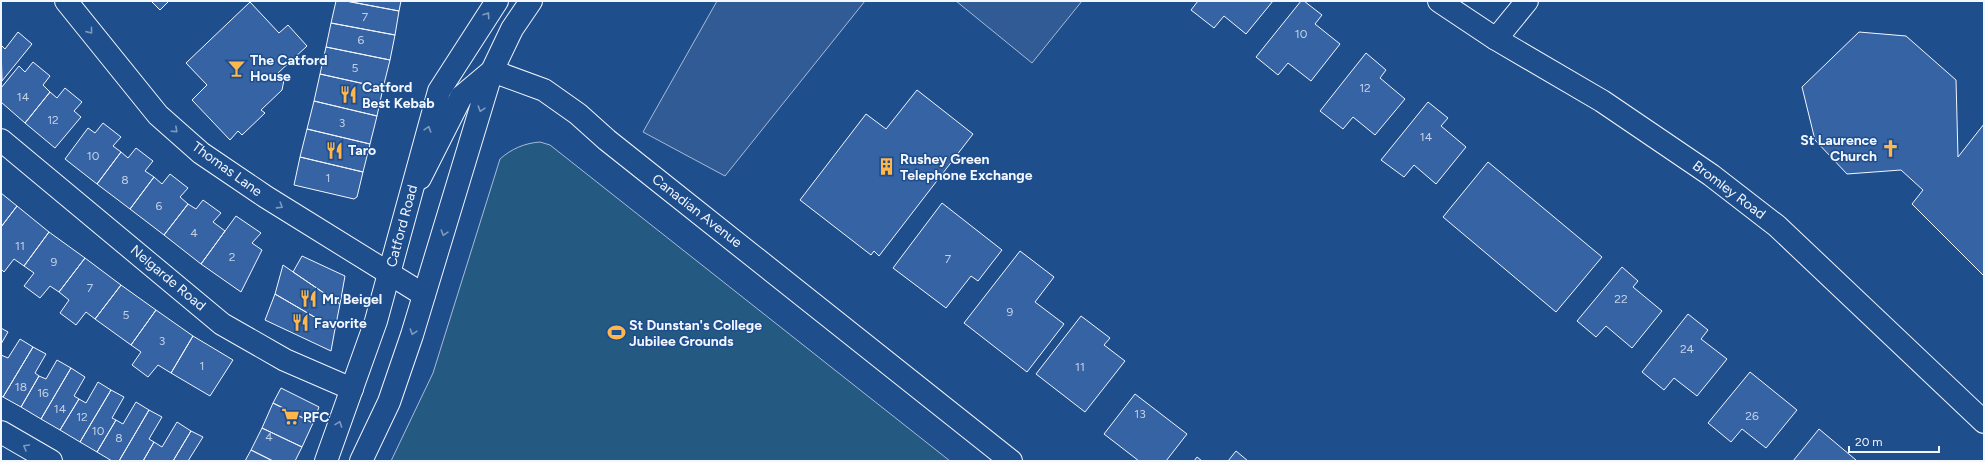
<svg xmlns="http://www.w3.org/2000/svg" width="1985" height="462" font-family="Figtree,sans-serif">
	<rect width="100%" height="100%" fill="#1f4e8c"/>
	<path fill="#245a82" stroke="#a8bbd7" d="M 540,142 L 550,145 L 950,461 L 391,461 L 433,373 L 500,159 C 511,149 525,143 540,142 Z"/>
	<path fill="#305b95" stroke="#a8bbd7" d="M 717,1 L 865,1 L 725,176 L 643,132 Z
		M 956,1 L 1082,1 L 1032,63 Z"/>
	<path fill="#3563a3" stroke="#f2f6ff" d="M 151,1 L 169,1 L 160,10 Z
		M 336,1 L 346,1 L 399,11 L 395,35 L 331,23 Z
		M 346,1 L 401,1 L 399,11 Z
		M 1198,1 L 1273,1 L 1246,34 L 1224,16 L 1214,28 L 1191,10 Z
		M 1301,1 L 1304,1 L 1322,15 L 1315,24 L 1340,44 L 1311,81 L 1288,63 L 1278,75 L 1256,57 Z
		M 250,2 L 279,33 L 288,25 L 307,46 L 278,73 L 284,80 L 282,90 L 261,110 L 265,113 L 242,135 L 238,131 L 230,140 L 192,100 L 207,85 L 186,63 Z
		M 331,23 L 395,35 L 390,60 L 326,47 Z
		M 18,32 L 32,44 L 2,81 L 1,45 L 5,49 Z
		M 1859,32 L 1906,36 L 1956,80 L 1958,157 L 1984,124 L 1984,276 L 1912,204 L 1923,190 L 1901,170 L 1847,174 L 1815,140 L 1802,87 Z
		M 326,47 L 390,60 L 383,88 L 320,74 Z
		M 1366,53 L 1386,70 L 1380,78 L 1405,99 L 1375,135 L 1353,117 L 1343,129 L 1320,111 Z
		M 33,62 L 50,76 L 43,85 L 50,92 L 25,123 L 1,102 L 1,88 L 19,66 L 25,72 Z
		M 320,74 L 383,88 L 377,116 L 314,101 Z
		M 65,88 L 82,102 L 74,111 L 81,117 L 55,148 L 25,123 L 50,92 L 57,98 Z
		M 917,90 L 973,134 L 879,256 L 874,251 L 871,255 L 800,200 L 866,114 L 886,129 Z
		M 314,101 L 377,116 L 370,144 L 307,129 Z
		M 1428,102 L 1448,118 L 1441,126 L 1466,147 L 1436,184 L 1414,165 L 1404,177 L 1381,160 Z
		M 103,123 L 121,137 L 113,146 L 121,152 L 97,184 L 65,159 L 88,128 L 95,133 Z
		M 307,129 L 370,144 L 363,172 L 300,157 Z
		M 136,148 L 153,161 L 145,171 L 154,177 L 130,209 L 97,184 L 121,152 L 128,158 Z
		M 300,157 L 363,172 L 357,197 L 354,199 L 294,185 Z
		M 1488,162 L 1602,257 L 1556,312 L 1443,217 Z
		M 170,174 L 188,188 L 180,197 L 188,204 L 164,235 L 130,209 L 154,177 L 162,184 Z
		M 1,193 L 17,206 L 1,227 Z
		M 203,200 L 221,213 L 213,222 L 225,231 L 201,264 L 164,235 L 188,204 L 196,209 Z
		M 942,203 L 1002,250 L 978,281 L 971,276 L 946,308 L 893,268 Z
		M 17,206 L 49,232 L 24,266 L 14,259 L 4,272 L 1,269 L 1,227 Z
		M 236,216 L 261,233 L 252,243 L 262,250 L 241,292 L 201,264 Z
		M 49,232 L 85,258 L 59,292 L 50,286 L 40,298 L 24,286 L 34,273 L 24,266 Z
		M 1020,251 L 1054,277 L 1035,302 L 1064,324 L 1027,372 L 964,323 Z
		M 302,256 L 345,276 L 340,304 L 293,272 Z
		M 85,258 L 121,285 L 95,319 L 86,312 L 76,325 L 60,313 L 69,300 L 59,292 Z
		M 283,265 L 340,304 L 335,329 L 275,294 Z
		M 1622,267 L 1638,281 L 1633,287 L 1662,311 L 1632,348 L 1606,326 L 1596,337 L 1577,321 Z
		M 121,285 L 156,310 L 131,345 L 95,319 Z
		M 275,294 L 335,329 L 331,351 L 265,320 Z
		M 156,310 L 193,336 L 171,373 L 158,365 L 148,377 L 132,365 L 141,352 L 131,345 Z
		M 1688,314 L 1708,330 L 1701,339 L 1727,359 L 1697,396 L 1674,378 L 1664,390 L 1642,372 Z
		M 1081,316 L 1110,338 L 1104,345 L 1125,361 L 1085,412 L 1036,374 Z
		M 1,328 L 8,332 L 1,344 Z
		M 193,336 L 233,360 L 210,396 L 171,373 Z
		M 20,339 L 33,347 L 3,397 L 1,396 L 1,355 L 8,358 Z
		M 33,347 L 46,354 L 35,373 L 39,376 L 21,407 L 3,397 Z
		M 57,360 L 71,368 L 41,419 L 21,407 L 39,376 L 46,379 Z
		M 71,368 L 85,377 L 74,396 L 79,399 L 60,430 L 41,419 Z
		M 1750,372 L 1797,410 L 1766,448 L 1742,429 L 1731,442 L 1708,423 Z
		M 98,382 L 111,390 L 80,442 L 60,430 L 79,399 L 86,403 Z
		M 281,388 L 319,407 L 313,423 L 273,403 Z
		M 111,390 L 124,397 L 112,418 L 116,420 L 97,452 L 80,442 Z
		M 1135,394 L 1187,434 L 1166,461 L 1139,461 L 1104,434 Z
		M 136,402 L 149,410 L 119,461 L 112,461 L 97,452 L 116,420 L 123,424 Z
		M 273,403 L 313,423 L 302,447 L 262,428 Z
		M 149,410 L 162,417 L 149,439 L 154,442 L 143,461 L 119,461 Z
		M 177,422 L 191,431 L 173,461 L 143,461 L 154,442 L 162,447 Z
		M 262,428 L 302,447 L 295,461 L 273,461 L 251,450 Z
		M 1819,429 L 1856,460 L 1855,461 L 1793,461 Z
		M 191,431 L 203,437 L 188,461 L 173,461 Z
		M 251,450 L 273,461 L 245,461 Z
		M 1236,451 L 1248,461 L 1228,461 Z
		M 1197,457 L 1202,461 L 1194,461 Z"/>
	<g fill="none" stroke-linecap="round" stroke-linejoin="round">
		<defs>
			<path id="minor" d="M 66,1 L 158,115 L 201,153 L 266,197 L 424,295
				M 1496,39 L 1527,1
				M 1,140 L 222,324 L 285,360 L 352,389
				M 420,178 L 461,97 L 492,71 L 544,90 L 578,114 L 607,140 L 1011,461
				M 1,432 L 51,461"/>
			<path id="highway" d="M 1439,1 L 1496,39 L 1602,101 L 1711,175 L 1777,226 L 1984,422
				M 326,461 L 376,321 L 439,91 L 497,1
				M 361,461 L 389,402 L 412,335 L 492,71 L 512,29 L 531,1"/>
		</defs>
		<use href="#minor" stroke="#f2f6ff" stroke-width="24"/>
		<use href="#highway" stroke="#f2f6ff" stroke-width="24"/>
		<use href="#minor" stroke="#1f4e8c" stroke-width="22"/>
		<use href="#highway" stroke="#1f4e8c" stroke-width="22"/>
	</g>
	<defs><path id="oneway-chevron" d="M-2-3.5L2.5 0L-2 3.5" fill="none" stroke-width="1.6" stroke-linecap="round" stroke-linejoin="round"/></defs>
	<g stroke="#7e9ac0">
		<use href="#oneway-chevron" transform="translate(487 15) rotate(-56)"/>
		<use href="#oneway-chevron" transform="translate(90 31) rotate(51)"/>
		<use href="#oneway-chevron" transform="translate(481 109) rotate(107)"/>
		<use href="#oneway-chevron" transform="translate(428 129) rotate(-73)"/>
		<use href="#oneway-chevron" transform="translate(175 130) rotate(42)"/>
		<use href="#oneway-chevron" transform="translate(280 206) rotate(32)"/>
		<use href="#oneway-chevron" transform="translate(444 233) rotate(107)"/>
		<use href="#oneway-chevron" transform="translate(413 332) rotate(107)"/>
		<use href="#oneway-chevron" transform="translate(339 424) rotate(-70)"/>
		<use href="#oneway-chevron" transform="translate(26 447) rotate(-150)"/>
	</g>
	<defs>
		<symbol id="bar-bare" viewBox="-9 -9 18 18"><path d="M-6-5H6L.8 .8V4.5H3.5V6h-7V4.5H-.8V.8Z" fill="#ffb74d" stroke="#1f4e8c" stroke-width="2.5" paint-order="stroke"/></symbol>
		<symbol id="restaurant-bare" viewBox="-9 -9 18 18"><path d="M-5-6h1v4h1v-4h1v4h1v-4h1v5L-1.5 .5V6h-2V.5L-5-1ZM5-6V6H3V1.5H1.5Q1.5-4 5-6Z" fill="#ffb74d" stroke="#1f4e8c" stroke-width="2.5" paint-order="stroke"/></symbol>
		<symbol id="church-bare" viewBox="-9 -9 18 18"><path d="M-1.2-6h2.4v3.5h3.3v2.4h-3.3V6h-2.4V-.1h-3.3v-2.4h3.3Z" fill="#ffb74d" stroke="#1f4e8c" stroke-width="2.5" paint-order="stroke"/></symbol>
		<symbol id="building-bare" viewBox="-9 -9 18 18"><path d="M-4-6H4V6H1V3H-1V6H-4ZM-2.5-4.3h1.7v1.8h-1.7ZM.8-4.3h1.7v1.8H.8ZM-2.5-1h1.7V.8h-1.7ZM.8-1h1.7V.8H.8Z" fill="#ffb74d" stroke="#1f4e8c" stroke-width="2.5" paint-order="stroke"/></symbol>
		<symbol id="stadium-bare" viewBox="-9 -9 18 18"><path d="M0-5a6.5 5 0 1 0 0 10a6.5 5 0 1 0 0-10ZM-3.5-1.8h7v3.6h-7Z" fill="#ffb74d" stroke="#1f4e8c" stroke-width="2.5" paint-order="stroke"/></symbol>
		<symbol id="supermarket-bare" viewBox="-9 -9 18 18"><path d="M-6-5.5h2.5l.6 2H6L4.5 2H-2.5L-4.4-4H-6ZM-1.5 3.2a1.3 1.3 0 1 0 .1 0ZM3 3.2a1.3 1.3 0 1 0 .1 0Z" fill="#ffb74d" stroke="#1f4e8c" stroke-width="2.5" paint-order="stroke"/></symbol>
	</defs>
	<g fill-rule="evenodd">
		<use href="#bar-bare" x="224" y="56" width="25" height="25"/>
		<use href="#restaurant-bare" x="336" y="82" width="25" height="25"/>
		<use href="#church-bare" x="1878" y="136" width="25" height="25"/>
		<use href="#restaurant-bare" x="322" y="138" width="25" height="25"/>
		<use href="#building-bare" x="874" y="154" width="25" height="25"/>
		<use href="#restaurant-bare" x="296" y="286" width="25" height="25"/>
		<use href="#restaurant-bare" x="288" y="310" width="25" height="25"/>
		<use href="#stadium-bare" x="604" y="320" width="25" height="25"/>
		<use href="#supermarket-bare" x="278" y="404" width="25" height="25"/>
	</g>
	<g text-anchor="middle" dominant-baseline="central" stroke-width="3" stroke-linejoin="round" paint-order="stroke">
		<g font-size="12" fill="#c3d1e8">
			<text x="365" y="17">7</text>
			<text x="1301" y="34">10</text>
			<text x="361" y="40">6</text>
			<text x="355" y="68">5</text>
			<text x="1365" y="88">12</text>
			<text x="23" y="97">14</text>
			<text x="53" y="120">12</text>
			<text x="342" y="123">3</text>
			<text x="1426" y="137">14</text>
			<text x="93" y="156">10</text>
			<text x="328" y="178">1</text>
			<text x="125" y="180">8</text>
			<text x="159" y="206">6</text>
			<text x="194" y="233">4</text>
			<text x="20" y="246">11</text>
			<text x="232" y="257">2</text>
			<text x="948" y="259">7</text>
			<text x="54" y="262">9</text>
			<text x="90" y="288">7</text>
			<text x="1621" y="299">22</text>
			<text x="1010" y="312">9</text>
			<text x="126" y="315">5</text>
			<text x="162" y="341">3</text>
			<text x="1687" y="349">24</text>
			<text x="202" y="366">1</text>
			<text x="1080" y="367">11</text>
			<text x="21" y="387">18</text>
			<text x="43" y="393">16</text>
			<text x="60" y="409">14</text>
			<text x="1140" y="414">13</text>
			<text x="1752" y="416">26</text>
			<text x="82" y="417">12</text>
			<text x="98" y="431">10</text>
			<text x="269" y="437">4</text>
			<text x="119" y="438">8</text>
		</g>
		<g font-size="14" font-weight="bold" fill="#f2f6ff" stroke="#1f4e8c" text-anchor="start">
			<text x="250" y="60">The Catford<tspan x="250" dy="16">House</tspan></text>
			<text x="362" y="87">Catford<tspan x="362" dy="16">Best Kebab</tspan></text>
			<text x="1877" y="140" text-anchor="end">St Laurence<tspan x="1877" dy="16">Church</tspan></text>
			<text x="348" y="150">Taro</text>
			<text x="900" y="159">Rushey Green<tspan x="900" dy="16">Telephone Exchange</tspan></text>
			<text x="322" y="299">Mr Beigel</text>
			<text x="314" y="323">Favorite</text>
			<text x="629" y="325">St Dunstan's College<tspan x="629" dy="16">Jubilee Grounds</tspan></text>
			<text x="303" y="417">PFC</text>
		</g>
		<g font-size="14" fill="#f2f6ff" stroke="#1f4e8c">
			<text transform="translate(227 169) rotate(36)">Thomas Lane</text>
			<text transform="translate(1729 190) rotate(37)">Bromley Road</text>
			<text transform="translate(697 211) rotate(38)">Canadian Avenue</text>
			<text transform="translate(402 226) rotate(-75)">Catford Road</text>
			<text transform="translate(168 278) rotate(40)">Nelgarde Road</text>
		</g>
	</g>
	<rect width="1985" height="462" fill="none" stroke="#f2f6ff" stroke-width="4"/>
	<path d="M1849 446v6h90v-6" fill="none" stroke="#f2f6ff" stroke-width="2"/>
	<text x="1855" y="446" font-size="12" fill="#f2f6ff" stroke="#1f4e8c" stroke-width="3" paint-order="stroke">20 m</text>
</svg>
